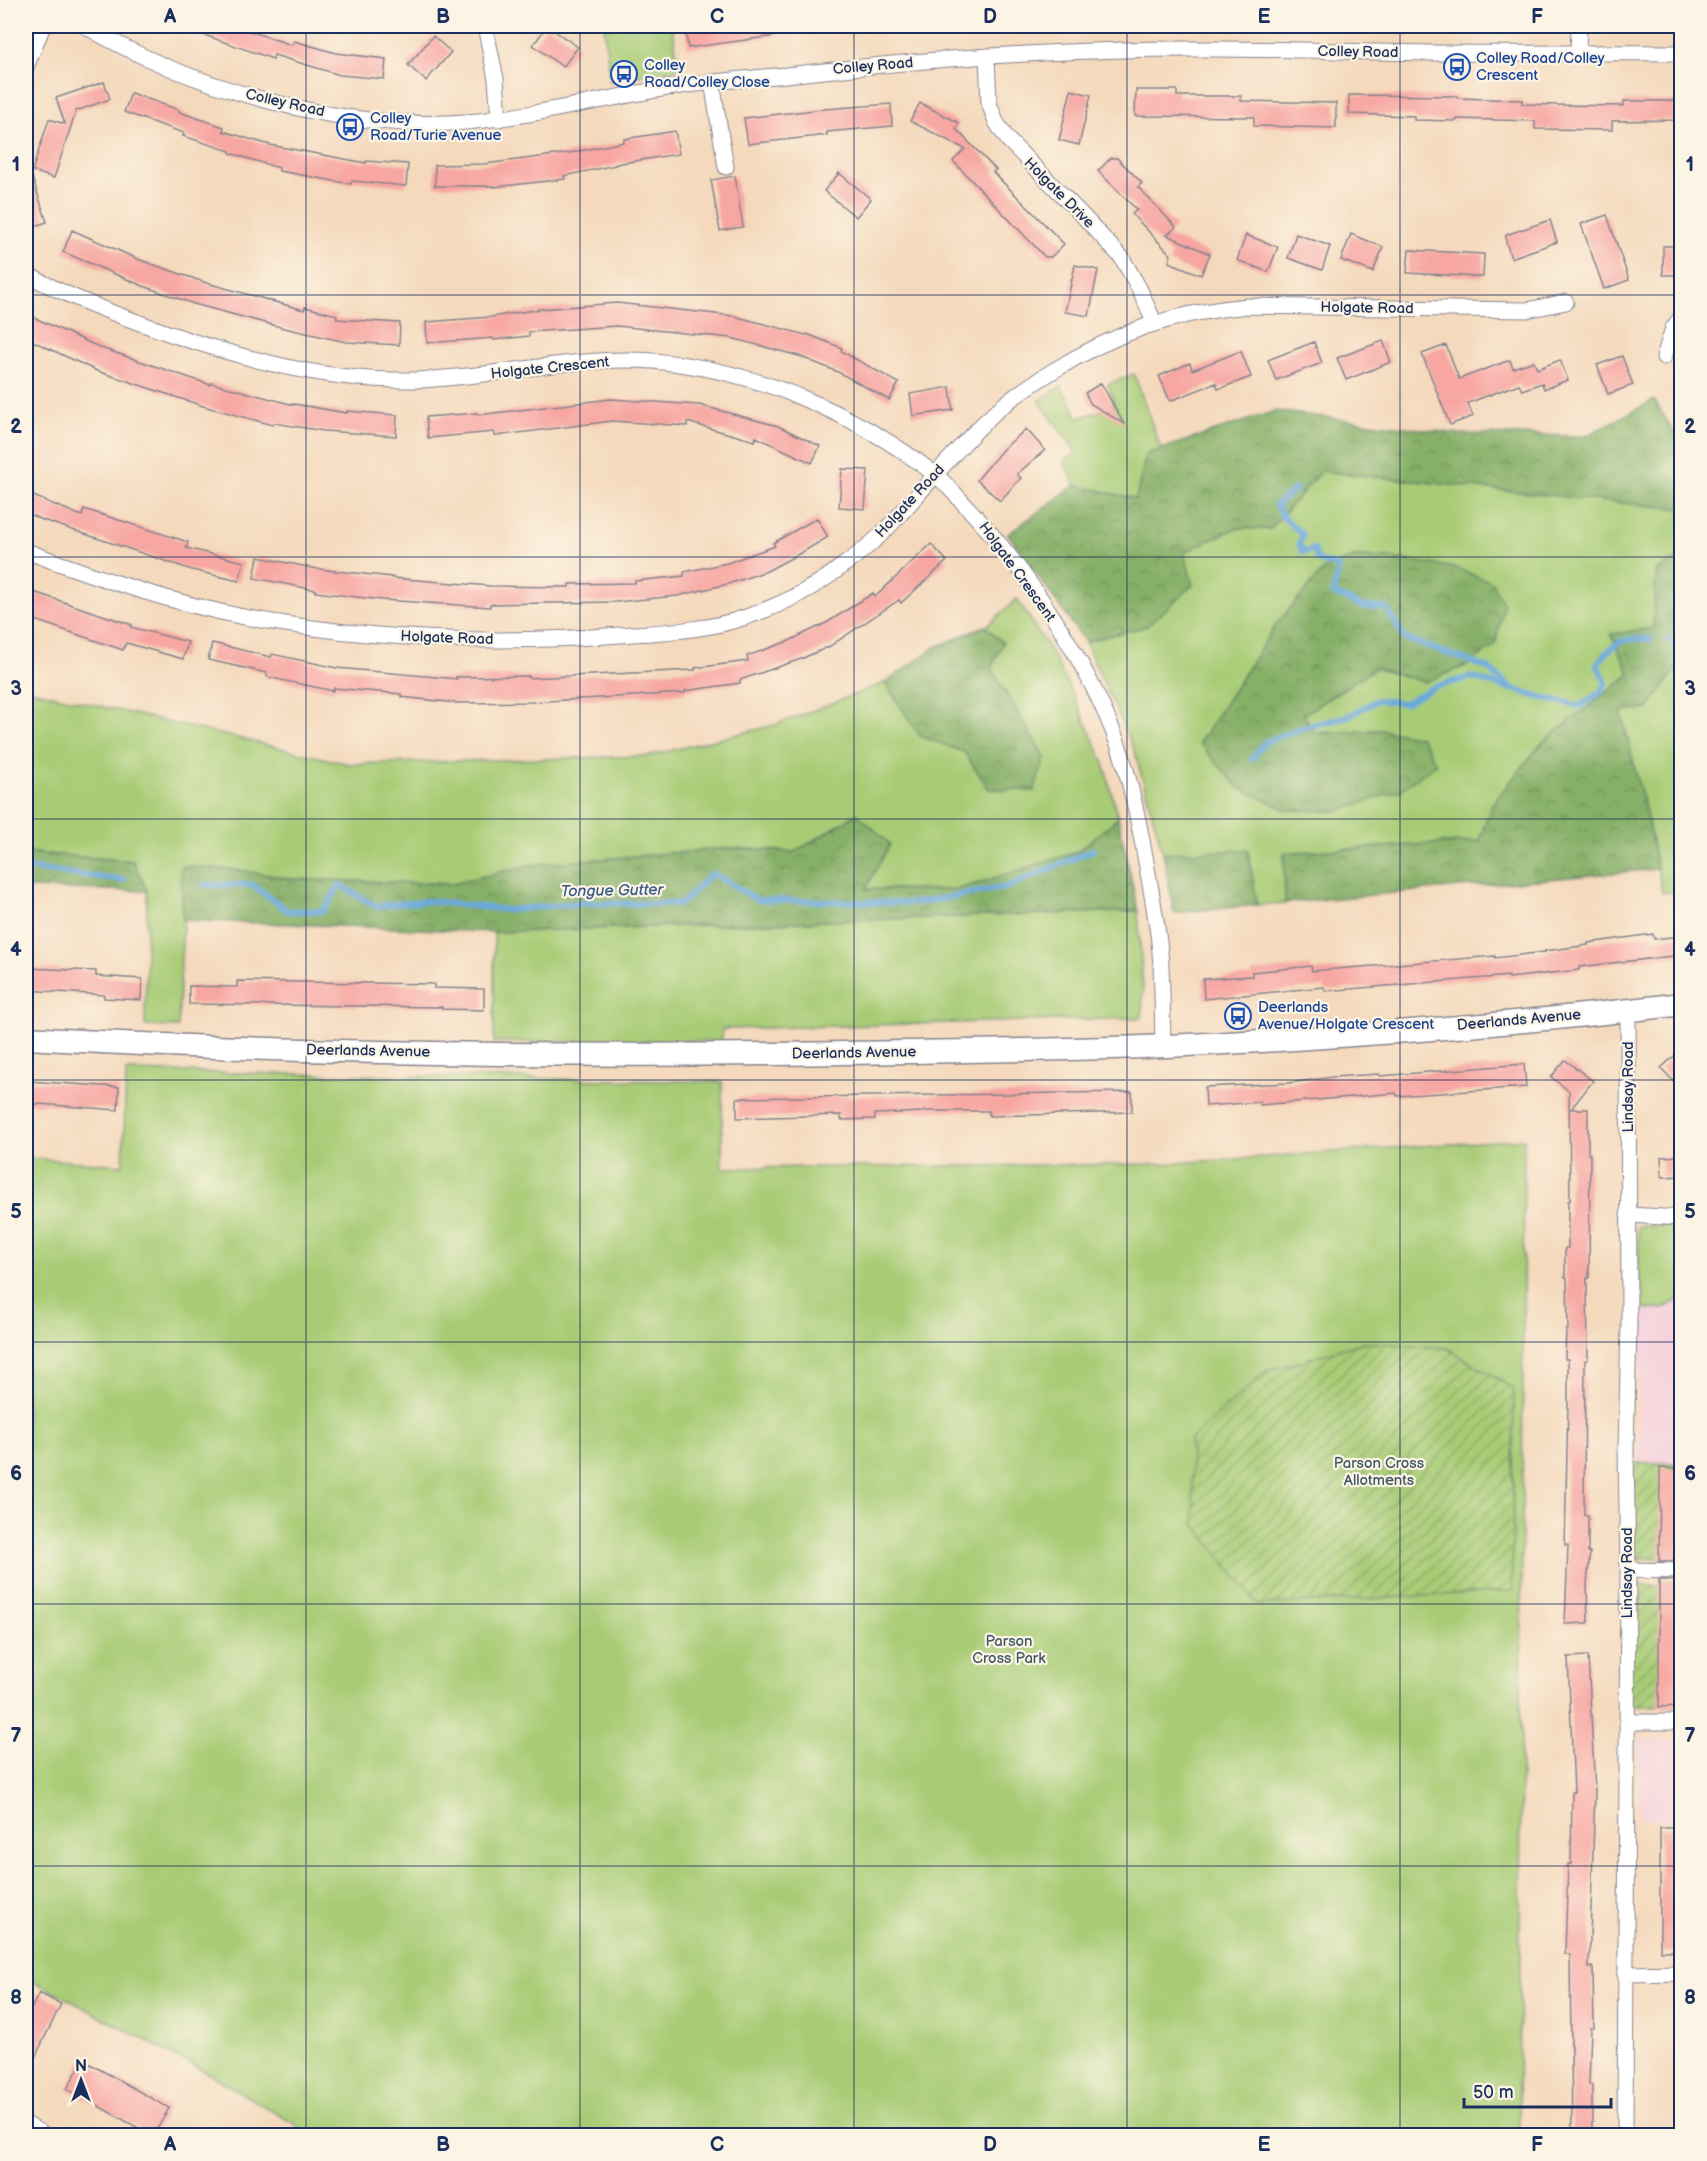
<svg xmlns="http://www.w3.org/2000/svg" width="1707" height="2161" font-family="'Balsamiq Sans',sans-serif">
	<defs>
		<pattern id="forest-crowns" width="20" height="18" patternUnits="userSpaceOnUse" patternTransform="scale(1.5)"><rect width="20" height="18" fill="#86b067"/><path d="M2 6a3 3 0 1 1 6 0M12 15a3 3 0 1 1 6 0" fill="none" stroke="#6d9058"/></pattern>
		<pattern id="garden-furrows" width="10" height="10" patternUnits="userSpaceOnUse" patternTransform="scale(1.5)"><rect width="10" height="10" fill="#a8cc76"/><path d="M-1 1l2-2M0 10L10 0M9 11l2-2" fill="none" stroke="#88a664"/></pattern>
	</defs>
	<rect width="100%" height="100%" fill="#fcf5e5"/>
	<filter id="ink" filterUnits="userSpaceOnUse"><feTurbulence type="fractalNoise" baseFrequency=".0167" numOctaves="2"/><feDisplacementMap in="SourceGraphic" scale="12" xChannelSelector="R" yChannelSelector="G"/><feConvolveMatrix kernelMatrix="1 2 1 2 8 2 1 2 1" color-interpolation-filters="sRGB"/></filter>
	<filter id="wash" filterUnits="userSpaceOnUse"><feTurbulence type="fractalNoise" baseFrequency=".008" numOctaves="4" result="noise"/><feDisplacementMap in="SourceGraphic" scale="24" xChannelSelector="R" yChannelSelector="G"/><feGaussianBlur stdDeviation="1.35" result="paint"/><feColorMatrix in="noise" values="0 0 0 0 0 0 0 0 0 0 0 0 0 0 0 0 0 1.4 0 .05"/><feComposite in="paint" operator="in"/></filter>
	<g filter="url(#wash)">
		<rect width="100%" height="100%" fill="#f4d9bc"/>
		<path fill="#f5cfdb" d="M 1681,1298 L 1681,1463 L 1638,1463 L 1640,1308 L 1661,1310 Z
			M 1638,1740 L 1681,1741 L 1681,1820 L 1639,1819 Z"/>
		<path fill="#a8cc76" stroke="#627e6a" stroke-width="1.5" fill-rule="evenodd" d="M 604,26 L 672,26 L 679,69 L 610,81 Z
			M 1134,374 L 1161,449 L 1146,454 L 1136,499 L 1075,485 L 1064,461 L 1077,453 L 1039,401 L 1061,386 L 1078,418 L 1115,407 L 1108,384 Z
			M 1321,471 L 1681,509 L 1681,556 L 1656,572 L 1653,628 L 1630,674 L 1543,742 L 1492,804 L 1479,841 L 1284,853 L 1285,903 L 1257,905 L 1248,850 L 1163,853 L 1135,752 L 1085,642 L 1147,626 L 1184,552 L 1236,528 L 1270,529 ZM 1354,557 L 1391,558 L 1456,568 L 1425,682 L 1375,668 L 1304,714 L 1314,733 L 1383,730 L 1199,743 Z
			M 1017,599 L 1051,652 L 1076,701 L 1104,763 L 1118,818 L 1077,852 L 956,890 L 865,889 L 857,814 L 795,852 L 731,848 L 529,865 L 453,884 L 290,879 L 239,870 L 182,867 L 183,920 L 178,1027 L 145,1026 L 147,891 L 133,861 L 33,853 L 26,849 L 26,689 L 349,764 L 648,756 L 775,725 L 885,683 L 920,736 L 964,752 L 989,789 L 1045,758 L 991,668 L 1003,643 L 986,627 Z
			M 1676,669 L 1681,674 L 1681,890 L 1662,893 L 1648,822 L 1621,712 L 1648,708 Z
			M 1138,911 L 1143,989 L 1142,1018 L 722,1029 L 722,1041 L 494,1042 L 494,932 Z
			M 126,1071 L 722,1082 L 722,1168 L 1160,1164 L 1524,1139 L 1519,2135 L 313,2135 L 211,2075 L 26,1977 L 26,1158 L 123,1165 Z
			M 1671,1225 L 1681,1227 L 1681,1298 L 1661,1310 L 1640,1308 L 1638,1226 Z"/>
		<path fill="url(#forest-crowns)" stroke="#507062" stroke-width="1.5" d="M 1654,400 L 1677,437 L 1681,437 L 1681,509 L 1321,471 L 1270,529 L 1236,528 L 1184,552 L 1193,585 L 1147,626 L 1085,642 L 1008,534 L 1075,485 L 1136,499 L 1146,454 L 1275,411 L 1460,434 L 1586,436 Z
			M 1681,556 L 1681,674 L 1676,669 L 1648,709 L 1621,712 L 1648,822 L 1657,869 L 1285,903 L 1284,853 L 1479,841 L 1492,804 L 1543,742 L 1630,674 L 1611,634 L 1653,628 L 1656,572 Z
			M 1354,557 L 1391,558 L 1456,568 L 1492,582 L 1504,605 L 1495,645 L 1468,665 L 1425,682 L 1375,668 L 1304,714 L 1314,733 L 1383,730 L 1421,737 L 1436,764 L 1401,790 L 1338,811 L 1286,810 L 1238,787 L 1199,743 L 1276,625 L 1324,569 Z
			M 985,626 L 1003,643 L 991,668 L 1045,758 L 1034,791 L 989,789 L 964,752 L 920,736 L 885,683 L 934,648 Z
			M 857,814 L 890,844 L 866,889 L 956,890 L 1077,852 L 1118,818 L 1138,911 L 494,932 L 183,920 L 181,866 L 239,870 L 290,879 L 453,884 L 529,865 L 731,848 L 795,852 Z
			M 26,849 L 33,853 L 133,861 L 147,891 L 26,888 Z
			M 1248,850 L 1257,905 L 1174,913 L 1163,853 Z"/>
		<path fill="url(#garden-furrows)" stroke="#627e6a" stroke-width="1.5" d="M 1364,1342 L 1447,1348 L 1514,1389 L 1512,1591 L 1258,1605 L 1195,1525 L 1190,1440 L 1265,1372 Z
			M 1638,1463 L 1681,1463 L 1681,1559 L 1628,1558 L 1626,1464 Z
			M 1628,1585 L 1681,1586 L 1681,1706 L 1627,1706 Z"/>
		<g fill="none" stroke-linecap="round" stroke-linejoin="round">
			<path stroke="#69a8db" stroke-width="6" d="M 1295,489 L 1276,505 L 1283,517 L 1303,535 L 1299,544 L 1303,552 L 1315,549 L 1317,560 L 1339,567 L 1333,593 L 1363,607 L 1386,608 L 1404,638 L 1488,668 L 1511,688 L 1530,695 L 1580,706 L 1601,692 L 1606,682 L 1597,664 C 1616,641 1621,637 1651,639
				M 1668,639 L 1682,647
				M 1252,759 L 1265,742 L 1296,730 L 1351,715 L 1377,700 L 1405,703 L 1434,687 L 1471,677 L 1510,689
				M 26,868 L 124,880
				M 204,885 L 253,885 L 288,911 L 323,911 L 340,885 L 375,906 L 430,901 L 508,910 L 580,903 L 681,904 L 712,873 L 757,900 L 916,903 L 1008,887 L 1093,850"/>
		</g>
		<g id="blocks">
			<path fill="#f7a6a2" d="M 185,26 L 234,26 L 292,45 L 294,41 L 336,53 L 386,59 L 384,79 L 340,75 L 274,55 L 273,59 L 184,28 Z
				M 547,26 L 578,47 L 563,67 L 533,45 Z
				M 693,26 L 774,26 L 775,36 L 688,48 L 685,27 Z
				M 433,36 L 451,52 L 426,81 L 408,65 Z
				M 104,82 L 110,99 L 76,111 L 54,178 L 32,171 L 49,119 L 65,124 L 56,98 Z
				M 1071,90 L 1091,95 L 1079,145 L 1059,140 Z
				M 1136,90 L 1177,90 L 1177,96 L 1241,96 L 1241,101 L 1336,103 L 1336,128 L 1254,126 L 1254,117 L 1135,116 Z
				M 131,93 L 179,110 L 179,112 L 224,127 L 223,131 L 270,145 L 366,163 L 366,161 L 408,164 L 406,186 L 352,181 L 351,184 L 279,171 L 279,168 L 230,153 L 230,151 L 183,136 L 184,133 L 124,112 Z
				M 1349,95 L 1457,96 L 1457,98 L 1522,100 L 1522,104 L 1555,105 L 1624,106 L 1624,101 L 1681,101 L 1681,120 L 1612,121 L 1612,130 L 1535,129 L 1535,121 L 1457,119 L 1456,121 L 1414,120 L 1414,116 L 1349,114 Z
				M 920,103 L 959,123 L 956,129 L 996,170 L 993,172 L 1064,244 L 1051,257 L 1045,257 L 953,161 L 965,149 L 910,121 Z
				M 891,104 L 892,126 L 827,132 L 827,135 L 748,144 L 744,118 L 824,109 Z
				M 675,131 L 679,154 L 616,164 L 616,165 L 564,176 L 565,179 L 494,187 L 494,186 L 435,186 L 435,165 L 485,164 L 570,153 L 624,142 L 624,139 Z
				M 1111,158 L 1117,158 L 1142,183 L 1138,187 L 1176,227 L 1167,235 L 1210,254 L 1201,275 L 1169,262 L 1171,255 L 1132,214 L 1137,210 L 1098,171 Z
				M 28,165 L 47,222 L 29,228 L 26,217 L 26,166 Z
				M 839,173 L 871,199 L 856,217 L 824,191 Z
				M 735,176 L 743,227 L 720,231 L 711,180 Z
				M 1607,215 L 1629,280 L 1604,289 L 1581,224 Z
				M 1550,220 L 1557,242 L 1511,258 L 1506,242 L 1506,235 Z
				M 72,230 L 140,260 L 207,283 L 304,310 L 305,307 L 337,315 L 336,319 L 400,323 L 399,345 L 346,342 L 284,328 L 194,304 L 143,286 L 63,252 Z
				M 1296,234 L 1330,246 L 1322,270 L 1288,258 Z
				M 1351,234 L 1383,247 L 1373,272 L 1341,260 Z
				M 1246,235 L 1278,247 L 1268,272 L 1237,260 Z
				M 1663,246 L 1682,246 L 1682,275 L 1663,275 Z
				M 1409,250 L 1484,254 L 1483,277 L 1407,273 Z
				M 1075,265 L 1098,270 L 1089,316 L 1065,312 Z
				M 617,303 L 734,316 L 806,335 L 807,334 L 842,348 L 841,351 L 899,383 L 889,400 L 838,372 L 799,356 L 731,338 L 617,326 L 529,332 L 529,336 L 494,340 L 493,338 L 427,343 L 426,322 L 491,317 L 540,309 Z
				M 26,314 L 101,348 L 211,385 L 211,383 L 294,405 L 294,404 L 347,413 L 347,411 L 397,415 L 396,436 L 324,431 L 274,423 L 273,425 L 203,406 L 97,371 L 26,338 Z
				M 1383,341 L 1391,362 L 1346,380 L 1337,358 Z
				M 1314,342 L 1322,363 L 1276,380 L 1268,360 Z
				M 1446,345 L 1459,379 L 1510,360 L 1513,368 L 1534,361 L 1537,369 L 1560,360 L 1568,380 L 1544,389 L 1542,383 L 1522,390 L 1519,384 L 1468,403 L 1473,416 L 1450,425 L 1422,354 Z
				M 1241,351 L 1251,377 L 1218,389 L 1216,383 L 1170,401 L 1159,376 L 1190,363 L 1192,370 Z
				M 1622,356 L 1633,385 L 1608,394 L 1597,365 Z
				M 1101,383 L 1124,424 L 1091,404 L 1085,393 Z
				M 950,387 L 953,410 L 913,416 L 910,394 Z
				M 611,399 L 699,405 L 778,426 L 820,446 L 812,463 L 756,437 L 755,441 L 687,422 L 687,426 L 612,421 L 495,436 L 494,432 L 428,438 L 426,417 L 477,413 L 478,415 Z
				M 1026,429 L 1045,450 L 1017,474 L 1021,478 L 1000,501 L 977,480 L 1003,449 Z
				M 842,469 L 868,470 L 865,509 L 839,507 Z
				M 26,493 L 82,516 L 84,509 L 188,542 L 186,548 L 244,562 L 239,581 L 192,570 L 40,519 L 26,513 Z
				M 817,518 L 828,537 L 806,550 L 767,571 L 728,584 L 677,596 L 616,602 L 490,604 L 490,607 L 382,600 L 315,592 L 316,590 L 254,578 L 258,557 L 318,569 L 392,577 L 392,578 L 491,586 L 569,587 L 569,584 L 635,583 L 635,581 L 684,576 L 684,572 L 727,563 L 775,546 L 773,543 Z
				M 931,544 L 947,561 L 901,603 L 899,600 L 830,646 L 801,659 L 740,680 L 740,683 L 685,691 L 685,693 L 530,702 L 457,703 L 401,697 L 401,694 L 334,688 L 333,691 L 267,677 L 267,673 L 208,660 L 212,643 L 271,657 L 272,654 L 337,668 L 457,679 L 456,677 L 529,676 L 529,678 L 695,670 L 695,668 L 748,661 L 747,656 L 789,641 L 828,622 L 873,593 L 875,597 Z
				M 28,590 L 132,625 L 131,627 L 188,642 L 183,659 L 126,643 L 123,650 L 26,617 L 26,598 Z
				M 1653,934 L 1654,939 L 1682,936 L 1682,955 L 1579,967 L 1579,970 L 1509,978 L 1509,976 L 1325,991 L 1324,987 L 1204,999 L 1203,979 L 1252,976 L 1252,972 L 1311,966 L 1312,971 L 1495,956 L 1495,958 L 1545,952 L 1545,951 L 1588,945 L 1588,943 Z
				M 26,968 L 96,971 L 96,976 L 142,979 L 141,1000 L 104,998 L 104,995 L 26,990 Z
				M 237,981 L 434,984 L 434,988 L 484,989 L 484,1010 L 442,1009 L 442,1007 L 189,1004 L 189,986 L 237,987 Z
				M 1682,1049 L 1682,1090 L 1661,1068 Z
				M 1565,1060 L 1593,1081 L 1571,1109 L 1588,1109 L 1588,1154 L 1590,1154 L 1589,1278 L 1587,1278 L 1588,1360 L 1585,1360 L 1584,1515 L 1588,1515 L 1588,1552 L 1590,1552 L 1587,1584 L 1588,1623 L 1565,1624 L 1568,1545 L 1565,1545 L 1568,1402 L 1568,1359 L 1565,1359 L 1566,1330 L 1568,1330 L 1567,1278 L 1565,1278 L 1565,1248 L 1568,1248 L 1568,1201 L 1570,1201 L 1569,1091 L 1551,1077 Z
				M 1524,1064 L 1526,1087 L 1397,1096 L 1396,1093 L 1260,1105 L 1260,1102 L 1206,1106 L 1205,1087 L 1288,1083 L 1333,1077 L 1379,1074 L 1380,1076 Z
				M 26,1081 L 119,1087 L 118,1110 L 26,1103 Z
				M 1132,1092 L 1132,1112 L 989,1116 L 989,1111 L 924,1111 L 924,1112 L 875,1114 L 875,1119 L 841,1120 L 841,1115 L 737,1118 L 737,1098 Z
				M 1682,1156 L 1682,1176 L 1662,1177 L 1661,1157 Z
				M 1660,1468 L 1682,1469 L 1681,1561 L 1659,1561 Z
				M 1659,1580 L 1681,1581 L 1682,1706 L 1659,1707 Z
				M 1588,1656 L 1595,1792 L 1589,1968 L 1593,1967 L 1594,2028 L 1591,2028 L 1589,2085 L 1592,2085 L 1592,2136 L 1572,2136 L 1570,1954 L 1565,1954 L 1568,1864 L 1571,1864 L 1572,1792 L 1574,1792 L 1568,1657 Z
				M 1660,1828 L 1682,1828 L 1682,1951 L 1660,1951 Z
				M 39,1993 L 61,2004 L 26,2076 L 26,2019 Z
				M 83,2060 L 169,2108 L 153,2136 L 67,2089 Z"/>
		</g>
	</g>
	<g filter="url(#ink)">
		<use href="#blocks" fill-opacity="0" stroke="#88848d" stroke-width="1.5"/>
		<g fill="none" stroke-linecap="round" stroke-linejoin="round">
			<defs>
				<path id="street" d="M 85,26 C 190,88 343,132 466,122 C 536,116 605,98 674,87 C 715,81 755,78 796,74 C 860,67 925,60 990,56 C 1058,52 1126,49 1193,49 C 1280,48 1367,53 1454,53 C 1530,54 1606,52 1682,53
					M 485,26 L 496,79 L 499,119
					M 1578,52 L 1579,26
					M 987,56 L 989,103 L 996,122 L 1008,140 L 1081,214 L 1122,258 L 1140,290 L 1154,322
					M 26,67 L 43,26
					M 712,82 L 726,167
					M 26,274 C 71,298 117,315 165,332 C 246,360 329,382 415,380 C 495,378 573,355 653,361 C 752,369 853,412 932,472 C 944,481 955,494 966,506 C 1028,571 1088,662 1119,747 C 1129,777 1136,809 1142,840 C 1148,874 1155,908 1159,942 C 1163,976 1162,1012 1163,1046
					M 1664,357 L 1673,328 L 1682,316
					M 26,551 C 97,578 169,602 244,617 C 368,640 495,645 620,635 C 662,632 706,631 746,617 C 779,606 814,588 841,567 C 859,554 878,539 892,523 C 924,489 954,451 988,419 C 1007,400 1030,385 1053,371 C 1116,332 1175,312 1248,306 L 1527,310 L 1566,302
					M 1628,1215 L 1682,1218
					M 1628,1570 L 1682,1571
					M 1627,1722 L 1682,1722
					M 1625,1974 L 1682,1973
					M 26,2124 L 46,2136
					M 1625,2136 L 1628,1570 L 1626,1450 L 1629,1326 L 1628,1010"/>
				<path id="secondary" d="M 26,1038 C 319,1055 614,1058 908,1052 C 994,1050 1081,1050 1167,1046 C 1338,1038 1511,1025 1682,1004"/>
			</defs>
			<use href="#street" stroke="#88848d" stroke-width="17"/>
			<use href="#secondary" stroke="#88848d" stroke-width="25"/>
			<use href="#street" stroke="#fff" stroke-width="15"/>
			<use href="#secondary" stroke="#fff" stroke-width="22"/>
		</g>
	</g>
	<path fill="none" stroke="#1b2f5e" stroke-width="1.5" stroke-opacity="0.55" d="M 306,26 L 306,2136M 580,26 L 580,2136M 854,26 L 854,2136M 1127,26 L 1127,2136M 1400,26 L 1400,2136M 26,295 L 1682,295M 26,557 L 1682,557M 26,819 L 1682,819M 26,1080 L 1682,1080M 26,1342 L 1682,1342M 26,1604 L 1682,1604M 26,1866 L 1682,1866"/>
	<defs>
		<symbol id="bus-ring" viewBox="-11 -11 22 22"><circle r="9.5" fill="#fcf5e5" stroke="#1a4fb4" stroke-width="1.5"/><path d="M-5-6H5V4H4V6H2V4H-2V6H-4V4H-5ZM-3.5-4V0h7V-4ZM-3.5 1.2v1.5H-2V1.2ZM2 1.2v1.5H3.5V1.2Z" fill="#1a4fb4"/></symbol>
	</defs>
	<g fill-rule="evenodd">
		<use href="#bus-ring" x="1442" y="52" width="30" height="30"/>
		<use href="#bus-ring" x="609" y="59" width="30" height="30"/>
		<use href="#bus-ring" x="335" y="112" width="30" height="30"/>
		<use href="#bus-ring" x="1223" y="1001" width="30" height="30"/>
	</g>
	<g text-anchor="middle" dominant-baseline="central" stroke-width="4.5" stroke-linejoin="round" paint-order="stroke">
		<g font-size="15" fill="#1b2f5e" stroke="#fcf5e5">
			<text transform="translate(1358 52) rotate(1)">Colley Road</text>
			<text transform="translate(873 66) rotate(-5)">Colley Road</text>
			<text transform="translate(285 103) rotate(13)">Colley Road</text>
			<text transform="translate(1059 193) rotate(45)">Holgate Drive</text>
			<text transform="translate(1367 308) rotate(1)">Holgate Road</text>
			<text transform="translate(550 368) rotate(-6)">Holgate Crescent</text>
			<text transform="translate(910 501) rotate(-47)">Holgate Road</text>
			<text transform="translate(1017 572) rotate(54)">Holgate Crescent</text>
			<text transform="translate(447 638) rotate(2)">Holgate Road</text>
			<text transform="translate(1519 1020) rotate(-5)">Deerlands Avenue</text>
			<text transform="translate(368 1051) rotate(1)">Deerlands Avenue</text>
			<text transform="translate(854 1053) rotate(-1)">Deerlands Avenue</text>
			<text transform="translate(1628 1087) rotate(-90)">Lindsay Road</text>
			<text transform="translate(1627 1573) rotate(-90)">Lindsay Road</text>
		</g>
		<g font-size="15" fill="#164399" stroke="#fcf5e5" text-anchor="start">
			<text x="1476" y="58">Colley Road/Colley<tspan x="1476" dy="17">Crescent</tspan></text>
			<text x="644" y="65">Colley<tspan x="644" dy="17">Road/Colley Close</tspan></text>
			<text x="370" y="118">Colley<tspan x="370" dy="17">Road/Turie Avenue</tspan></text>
			<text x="1258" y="1007">Deerlands<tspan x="1258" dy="17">Avenue/Holgate Crescent</tspan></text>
		</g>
		<g font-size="15" fill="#3e5664" stroke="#fcf5e5">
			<text x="1379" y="1463">Parson Cross<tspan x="1379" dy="17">Allotments</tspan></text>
			<text x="1009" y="1641">Parson<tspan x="1009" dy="17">Cross Park</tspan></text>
		</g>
		<g font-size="16" font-style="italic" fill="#36598a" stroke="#fcf5e5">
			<text transform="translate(612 891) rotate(-1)">Tongue Gutter</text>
		</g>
	</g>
	<rect width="1707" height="2161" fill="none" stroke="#fcf5e5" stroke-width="66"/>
	<g transform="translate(81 2080)" stroke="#fcf5e5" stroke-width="4.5" paint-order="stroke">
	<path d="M0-4.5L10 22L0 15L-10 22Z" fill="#1b2f5e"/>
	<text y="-9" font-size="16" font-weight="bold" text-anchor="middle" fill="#1b2f5e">N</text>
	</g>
	<path d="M1464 2098v9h147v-9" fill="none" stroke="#1b2f5e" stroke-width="3"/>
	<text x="1473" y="2098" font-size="18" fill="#1b2f5e" stroke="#fcf5e5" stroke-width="4.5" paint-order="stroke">50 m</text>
	<rect x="33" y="33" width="1641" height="2095" fill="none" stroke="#1b2f5e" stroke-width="2"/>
	<g font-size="20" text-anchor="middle" font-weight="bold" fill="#1b2f5e">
		<text x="170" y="23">A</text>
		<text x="443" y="23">B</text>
		<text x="717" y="23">C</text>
		<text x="990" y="23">D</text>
		<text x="1264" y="23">E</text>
		<text x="1537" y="23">F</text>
		<text x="16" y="171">1</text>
		<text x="1690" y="171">1</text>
		<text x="16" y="433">2</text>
		<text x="1690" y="433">2</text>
		<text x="16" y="695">3</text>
		<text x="1690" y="695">3</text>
		<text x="16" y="956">4</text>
		<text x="1690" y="956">4</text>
		<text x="16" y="1218">5</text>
		<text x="1690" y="1218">5</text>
		<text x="16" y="1480">6</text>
		<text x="1690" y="1480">6</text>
		<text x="16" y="1742">7</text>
		<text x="1690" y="1742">7</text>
		<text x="16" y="2004">8</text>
		<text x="1690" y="2004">8</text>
		<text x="170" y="2151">A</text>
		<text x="443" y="2151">B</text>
		<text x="717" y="2151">C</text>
		<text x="990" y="2151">D</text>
		<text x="1264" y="2151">E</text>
		<text x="1537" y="2151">F</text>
	</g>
</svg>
